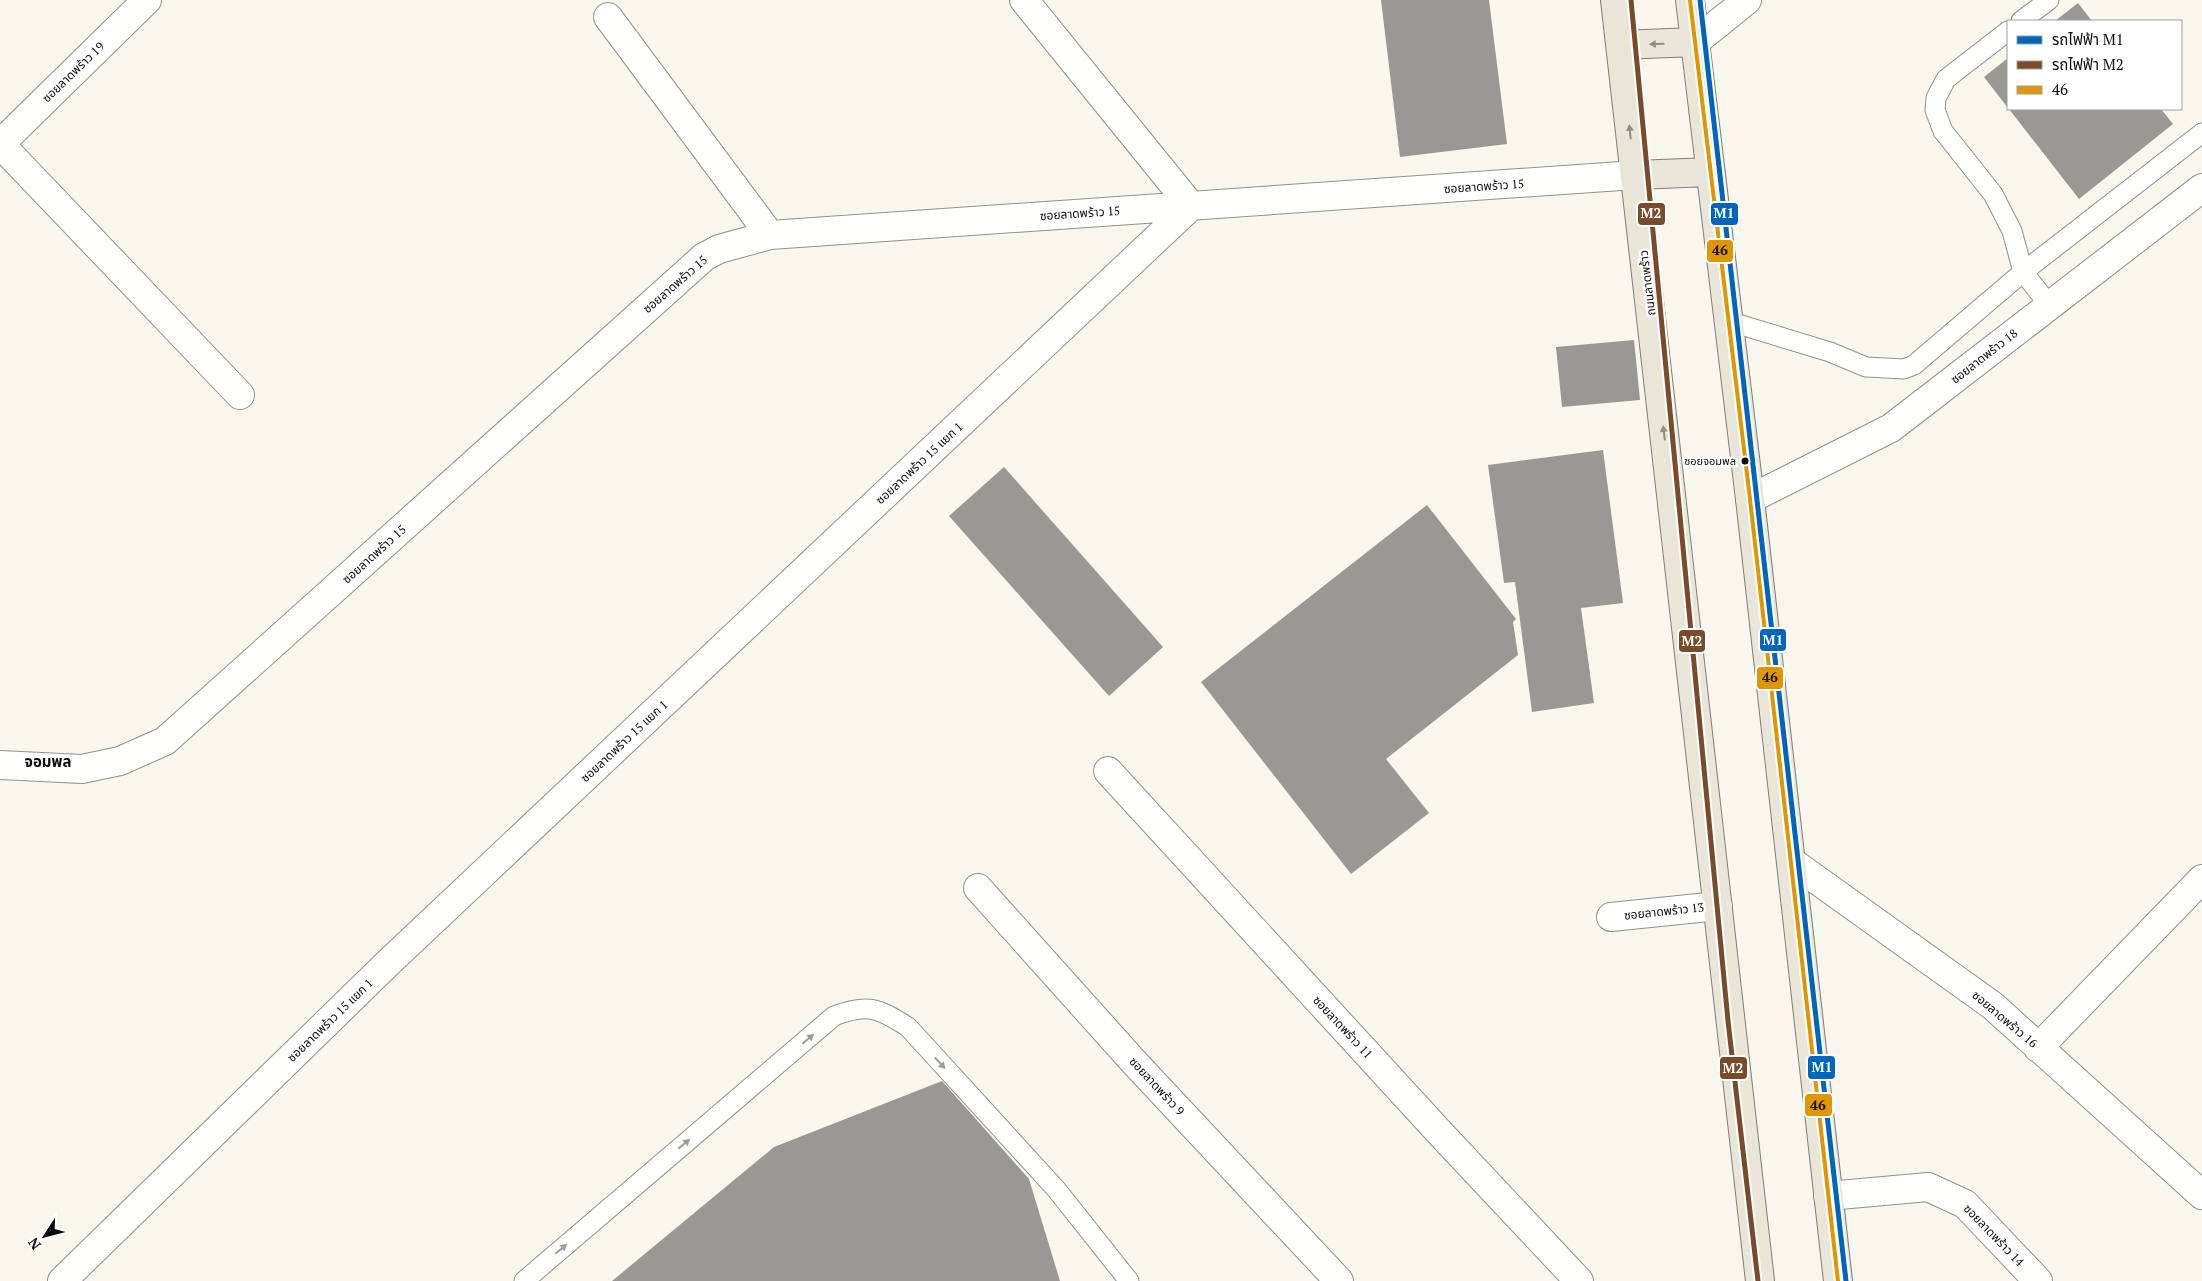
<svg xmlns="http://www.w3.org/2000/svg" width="2202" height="1281" font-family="'PT Serif','Noto Sans Thai',serif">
	<rect width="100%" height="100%" fill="#f8f6ed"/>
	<path fill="#9a9894" d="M 1381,0 L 1489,0 L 1507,144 L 1400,157 Z
		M 2078,3 L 2092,21 L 2055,21 Z
		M 2008,58 L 2008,108 L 1984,77 Z
		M 2009,109 L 2161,109 L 2173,124 L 2079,199 Z
		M 1634,340 L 1640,400 L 1562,407 L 1556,347 Z
		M 1603,450 L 1623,603 L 1581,608 L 1594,703 L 1532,712 L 1515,582 L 1504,583 L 1488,465 Z
		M 1004,467 L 1163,647 L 1109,696 L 949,516 Z
		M 1427,505 L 1516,619 L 1513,622 L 1518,655 L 1386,759 L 1429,813 L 1351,874 L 1201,682 Z
		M 942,1081 L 1029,1179 L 1060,1281 L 612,1281 L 774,1147 Z"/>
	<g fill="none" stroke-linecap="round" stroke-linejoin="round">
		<defs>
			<path id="service" d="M 2021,21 L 2049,0
				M 2008,31 L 1946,79 L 1936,98 L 1935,110 L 1943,131 L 1993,194 L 2012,231 L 2023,272 L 2050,306
				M 1728,321 L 1830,352 L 1866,367 L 1904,369 L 1914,365 L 2023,272 L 2202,133
				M 524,1281 L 834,1016 C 868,1003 878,1008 908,1027 L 1056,1189 L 1129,1281"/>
			<path id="minor" d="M 608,17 L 770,235
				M 1695,42 L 1747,0
				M 0,144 L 240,395
				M 0,144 L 147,0
				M 1750,499 L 1891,428 L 2202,188
				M 0,765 L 82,769 L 120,761 L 165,741 L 704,257 L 719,249 L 770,235 L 1635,175
				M 1108,771 L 1440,1133 L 1579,1281
				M 1792,862 L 1993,1006 L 2202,1195
				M 978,888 L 1133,1061 L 1339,1281
				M 1611,917 L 1718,906
				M 2038,1048 L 2202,879
				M 1828,1196 L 1928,1187 L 1965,1204 L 2038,1281
				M 62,1281 L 388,963 L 1191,206 L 1024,0"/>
			<path id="primary" d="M 1615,0 L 1760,1281
				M 1690,0 L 1750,499 L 1838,1281
				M 1620,45 L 1695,42
				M 1635,175 L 1710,172"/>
		</defs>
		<use href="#service" stroke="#91908c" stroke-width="21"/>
		<use href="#minor" stroke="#91908c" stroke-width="30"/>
		<use href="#primary" stroke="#7e7e7a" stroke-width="30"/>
		<use href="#service" stroke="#fefefc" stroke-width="19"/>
		<use href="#minor" stroke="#fefefc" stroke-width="28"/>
		<use href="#primary" stroke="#e9e6d9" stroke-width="28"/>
		<defs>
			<path id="bus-1" d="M 1690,0 L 1750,499 L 1838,1281"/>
		</defs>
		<use href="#bus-1" stroke="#fff" stroke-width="8"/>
		<use href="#bus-1" stroke="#df9601" stroke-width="4"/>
		<defs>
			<path id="metro-1" d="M 1700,0 L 1846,1281"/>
			<path id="metro-2" d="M 1631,0 L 1728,1021 L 1758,1281"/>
		</defs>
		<use href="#metro-1" stroke="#fff" stroke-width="9"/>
		<use href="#metro-2" stroke="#fff" stroke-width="9"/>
		<use href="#metro-1" stroke="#0065bd" stroke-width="5"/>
		<use href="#metro-2" stroke="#7a4b2a" stroke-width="5"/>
	</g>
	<defs><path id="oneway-solid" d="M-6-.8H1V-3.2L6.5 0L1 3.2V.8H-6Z" transform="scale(1.25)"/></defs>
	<g fill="#908e86">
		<use href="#oneway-solid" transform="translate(1657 44) rotate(178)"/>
		<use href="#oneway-solid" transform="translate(1630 132) rotate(-96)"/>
		<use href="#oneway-solid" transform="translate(1664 433) rotate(-97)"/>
	</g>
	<g fill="#9c9c9b">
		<use href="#oneway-solid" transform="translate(808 1039) rotate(-40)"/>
		<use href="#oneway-solid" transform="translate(940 1063) rotate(47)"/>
		<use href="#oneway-solid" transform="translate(684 1144) rotate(-40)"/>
		<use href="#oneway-solid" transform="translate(561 1249) rotate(-40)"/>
	</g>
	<circle fill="#0a0a0a" stroke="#fff" stroke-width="2" cx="1745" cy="461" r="4.5"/>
	<g text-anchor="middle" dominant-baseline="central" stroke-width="5" stroke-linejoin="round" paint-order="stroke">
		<g font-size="11" fill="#0a0a0a" stroke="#fff" text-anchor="end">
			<text x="1736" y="461">ซอยจอมพล</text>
		</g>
		<g font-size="12" fill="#0a0a0a" stroke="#fff">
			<text transform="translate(73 72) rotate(-44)">ซอยลาดพร้าว 19</text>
			<text transform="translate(1484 186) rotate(-4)">ซอยลาดพร้าว 15</text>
			<text transform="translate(1080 213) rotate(-4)">ซอยลาดพร้าว 15</text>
			<text transform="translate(1647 283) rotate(-97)">ถนนลาดพร้าว</text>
			<text transform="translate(675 284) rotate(-41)">ซอยลาดพร้าว 15</text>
			<text transform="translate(1984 356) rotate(-38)">ซอยลาดพร้าว 18</text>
			<text transform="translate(919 463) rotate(-43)">ซอยลาดพร้าว 15 แยก 1</text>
			<text transform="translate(374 554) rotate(-42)">ซอยลาดพร้าว 15</text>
			<text transform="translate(624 741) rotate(-43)">ซอยลาดพร้าว 15 แยก 1</text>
			<text transform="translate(1664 911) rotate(-6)">ซอยลาดพร้าว 13</text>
			<text transform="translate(2005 1019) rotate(40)">ซอยลาดพร้าว 16</text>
			<text transform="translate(330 1020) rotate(-44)">ซอยลาดพร้าว 15 แยก 1</text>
			<text transform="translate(1343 1027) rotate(47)">ซอยลาดพร้าว 11</text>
			<text transform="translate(1157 1086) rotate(47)">ซอยลาดพร้าว 9</text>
			<text transform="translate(1994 1235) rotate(46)">ซอยลาดพร้าว 14</text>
		</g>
		<g font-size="15" font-weight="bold" fill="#0a0a0a" stroke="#fff">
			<text x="48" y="761">จอมพล</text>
		</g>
	</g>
	<g stroke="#fff" stroke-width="2">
		<rect x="1710" y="202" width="29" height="24" rx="5" fill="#0065bd"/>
		<rect x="1637" y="202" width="29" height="24" rx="5" fill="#7a4b2a"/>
		<rect x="1706" y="239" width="28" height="24" rx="5" fill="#df9601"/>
		<rect x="1759" y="628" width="28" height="24" rx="5" fill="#0065bd"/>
		<rect x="1678" y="629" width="28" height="24" rx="5" fill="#7a4b2a"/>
		<rect x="1756" y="666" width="28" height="24" rx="5" fill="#df9601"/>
		<rect x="1807" y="1055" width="29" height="25" rx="5" fill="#0065bd"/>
		<rect x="1719" y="1056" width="29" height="24" rx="5" fill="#7a4b2a"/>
		<rect x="1804" y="1093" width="29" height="24" rx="5" fill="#df9601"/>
	</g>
	<g font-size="14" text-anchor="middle" font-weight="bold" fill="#fff">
		<text x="1724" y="218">M1</text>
		<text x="1651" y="218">M2</text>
		<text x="1773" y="645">M1</text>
		<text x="1692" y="646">M2</text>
		<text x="1822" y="1072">M1</text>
		<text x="1733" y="1073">M2</text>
	</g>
	<g font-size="14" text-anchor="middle" font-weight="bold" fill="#111">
		<text x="1720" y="255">46</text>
		<text x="1770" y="682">46</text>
		<text x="1818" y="1110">46</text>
	</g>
	<rect x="2007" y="20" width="175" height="90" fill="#ffffff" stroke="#9d9d9d"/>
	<rect x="2017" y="36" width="25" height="8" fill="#0065bd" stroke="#9d9d9d"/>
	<text x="2052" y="45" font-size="15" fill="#0a0a0a">รถไฟฟ้า M1</text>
	<rect x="2017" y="61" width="25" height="8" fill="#7a4b2a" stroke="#9d9d9d"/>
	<text x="2052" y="70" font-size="15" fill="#0a0a0a">รถไฟฟ้า M2</text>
	<rect x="2017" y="86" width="25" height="8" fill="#df9601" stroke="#9d9d9d"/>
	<text x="2052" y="95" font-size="15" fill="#0a0a0a">46</text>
	<g transform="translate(45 1236) rotate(234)" stroke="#ffffff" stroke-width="4" paint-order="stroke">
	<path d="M0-4L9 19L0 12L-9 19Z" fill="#0a0a0a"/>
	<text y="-8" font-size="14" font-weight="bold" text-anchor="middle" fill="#0a0a0a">N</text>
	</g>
</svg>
